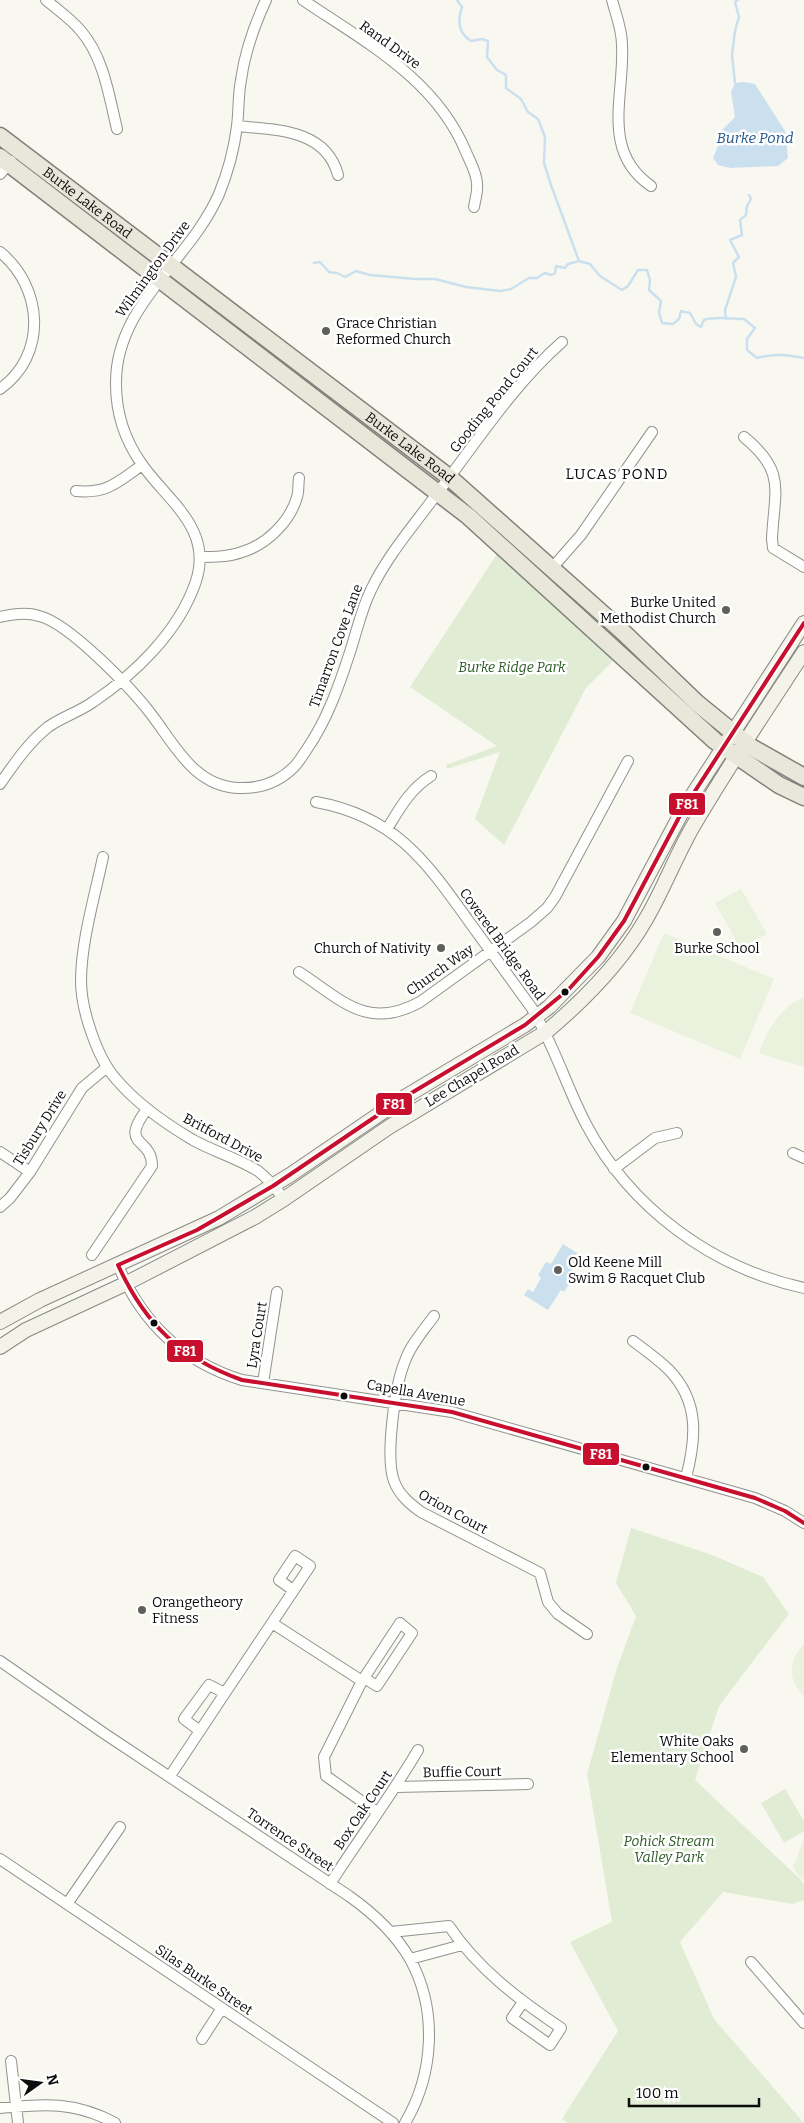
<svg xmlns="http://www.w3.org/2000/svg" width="804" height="2123" font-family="Bitter,serif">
	<rect width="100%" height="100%" fill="#f8f8f0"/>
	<path fill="#e0ecd3" d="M 497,554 L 501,558 L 503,556 L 613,661 L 586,688 L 504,845 L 475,819 L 500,752 L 447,769 L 446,765 L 497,746 L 410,687 Z
		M 631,1528 L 712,1555 L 763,1577 L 789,1614 L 719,1706 L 695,1780 L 801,1880 L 804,1884 L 804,1900 L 793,1904 L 723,1892 L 680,1942 L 714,2019 L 804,2123 L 568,2123 L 562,2119 L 618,2031 L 570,1942 L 612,1922 L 587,1774 L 617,1668 L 636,1616 L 616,1583 Z
		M 785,1789 L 804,1821 L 804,1831 L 784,1843 L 761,1803 Z"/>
	<path fill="#eaf1dc" d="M 741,889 L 767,934 L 741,949 L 715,903 Z
		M 664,933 L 774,979 L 740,1059 L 630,1013 Z
		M 804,997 L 804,1067 L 759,1053 C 767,1030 780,1007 804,997 Z
		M 804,1644 L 804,1696 C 787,1681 789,1659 804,1644 Z
		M 804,1839 L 804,1880 L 800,1878 L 793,1867 Z"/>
	<path fill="#cbe0ee" d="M 744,82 L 755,84 L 785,131 L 788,158 L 778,166 L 731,168 L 718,165 L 713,158 L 721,139 L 722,130 L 735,117 L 731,92 L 735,83 Z
		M 563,1244 L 582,1256 L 569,1275 L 573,1278 L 564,1292 L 561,1290 L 548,1310 L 524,1295 L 528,1289 L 533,1292 L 541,1278 L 538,1275 L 546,1262 L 551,1264 Z"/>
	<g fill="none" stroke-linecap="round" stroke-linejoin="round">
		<path stroke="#cbe0ee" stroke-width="2.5" d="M 457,0 L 462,7 C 457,21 458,33 471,41 L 482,39 L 488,41 L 487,57 L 497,70 L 506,75 L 506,88 L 521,99 L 528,112 L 538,119 L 545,137 L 544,163 L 551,185 L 579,261
			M 735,83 L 732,55 L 735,31 L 739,17 L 735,2 L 738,0
			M 314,263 L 320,262 L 329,272 L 337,273 L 345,277 L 356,271 L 370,275 L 415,279 L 435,279 L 466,287 L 500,291 L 511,289 L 529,278 L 537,278 L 545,273 L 551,275 L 555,273 L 556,266 L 565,268 L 568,264 L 579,261 L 590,264 L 600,276 L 622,290 L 628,286 L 638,270 L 647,270 L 650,280 L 649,290 L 661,301 L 659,312 L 662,323 L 673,324 L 679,319 L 681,311 L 690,313 L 696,324 L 701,327 L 704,320 C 714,316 733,319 744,319 L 755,328 L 747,339 L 747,350 L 757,358 C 774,353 788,355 804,358
			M 726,319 L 725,310 L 736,277 L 733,263 L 739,257 L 730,240 L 742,235 L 740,220 L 746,215 L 747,206 L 751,199 L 749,195"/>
		<defs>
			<path id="minor" d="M 46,0 C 58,10 71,19 81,31 C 104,58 109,96 117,129
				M 303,0 C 365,42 436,79 466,152 C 470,162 477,173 477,184 C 478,192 475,200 474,207
				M 612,0 C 616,15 622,29 622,45 C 625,94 600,151 651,186
				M 237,126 C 276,130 326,129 338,175
				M 0,174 L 11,161
				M 0,252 C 43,287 48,355 0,389
				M 744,437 C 787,472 774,491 772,539 L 773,548 L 804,567
				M 76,491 C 107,494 118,482 142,465
				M 200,557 C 213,557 228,557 242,552 C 266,545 290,522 297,497 C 299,491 298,484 299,478
				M 552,568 L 581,535 L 652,432
				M 0,617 C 13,614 27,612 39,616 C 69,623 132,689 151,714 C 175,745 194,786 238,788 C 259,789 279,782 294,767 C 299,762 303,755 307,749 C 327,720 339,686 350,652 C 357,631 361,610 371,590 C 387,556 414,525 436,495 C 476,443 513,385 562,342
				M 0,784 C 14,764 28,743 48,727 C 62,717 79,712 93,702 C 135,674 178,632 195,584 C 215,529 167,501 141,463 C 125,440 116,412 116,384 C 115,305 190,261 219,194 C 228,172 234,150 237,126 C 239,111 238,95 241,80 C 245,51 254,26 266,0
				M 316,802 C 394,816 425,860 468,920 C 489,949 510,978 531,1007 C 554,1044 566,1086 586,1124 C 630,1208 712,1268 804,1288
				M 387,829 C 400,808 410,789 431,776
				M 103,857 C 95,895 81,942 81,981 C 81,1009 97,1058 116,1079 C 137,1104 166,1124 193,1140 C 213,1151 241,1160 258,1171 C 269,1179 276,1189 284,1199
				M 299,972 C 342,1000 367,1031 420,1002 L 531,922 L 547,908 L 555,897 L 628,761
				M 0,1152 L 30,1172
				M 793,1153 L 804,1158
				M 614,1169 L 655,1138 L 677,1133
				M 0,1207 L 10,1198 L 30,1172 L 82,1088 L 107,1067
				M 92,1255 L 152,1166 C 152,1136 118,1148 147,1109
				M 118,1265 C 141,1322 183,1362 242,1380 L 452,1412 L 755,1498 L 785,1511 L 804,1523
				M 434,1316 C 424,1330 411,1344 405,1361 C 395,1385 385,1457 394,1481 C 399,1495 410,1504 421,1512 L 540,1573 L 548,1602 L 558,1614 L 587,1634
				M 633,1341 C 645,1350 658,1359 669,1370 C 700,1402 696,1439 686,1478
				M 263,1383 L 277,1292
				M 272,1623 L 362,1681
				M 0,1661 L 105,1734 L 349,1896 C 373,1913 395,1933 410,1959 C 438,2010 434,2074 405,2123
				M 364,1678 L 377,1686 L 412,1633 L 400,1623 L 362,1681 L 324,1757 L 326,1776 L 377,1812
				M 225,1693 L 310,1566 L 295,1556 L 279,1580 L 293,1590
				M 170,1776 L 225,1693 L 209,1685 L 184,1719 L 200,1731
				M 396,1787 L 528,1784
				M 0,1859 L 393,2123
				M 330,1884 C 359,1839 391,1796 418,1750
				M 67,1904 L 120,1827
				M 391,1932 L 449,1926 C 478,1969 518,1999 561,2028 L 550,2045 L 512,2018 L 523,2002
				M 410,1959 L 462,1945
				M 751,1962 L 804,2023
				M 202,2039 L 222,2008
				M 11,2061 L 18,2123
				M 0,2108 C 44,2104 74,2101 115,2123"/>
			<path id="secondary" d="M 0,1322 L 40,1300 L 219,1218 L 290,1175 L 403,1098 L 525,1025 L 549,1007 L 598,957 L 624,921 L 684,808 L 804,623
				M 0,1347 L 26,1330 L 125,1284 L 255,1217 L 284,1199 L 389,1127 L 546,1032 C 584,1000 621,963 646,919 C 663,890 675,858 692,828 C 727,768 766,710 804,652"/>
			<g id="primary">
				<path id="s1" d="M 0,136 L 449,477 L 622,631 L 697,703 L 751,747 L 804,777"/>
				<path d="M 0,157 L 468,516 L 715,741 L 779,785 L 804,797"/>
			</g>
		</defs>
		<use href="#minor" stroke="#92928f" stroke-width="12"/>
		<use href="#secondary" stroke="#898985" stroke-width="16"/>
		<use href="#primary" stroke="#80807c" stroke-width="19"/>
		<use href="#minor" stroke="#fefefd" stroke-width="10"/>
		<use href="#secondary" stroke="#f3f3ea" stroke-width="14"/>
		<use href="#primary" stroke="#e9e6da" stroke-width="16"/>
		<defs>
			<path id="bus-1" d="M 804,623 L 684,808 L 624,921 L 598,957 L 569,989 L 525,1025 L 403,1098 L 273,1186 L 197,1230 L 118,1265 C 145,1324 180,1358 242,1380 L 452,1412 L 755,1498 L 785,1511 L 804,1523"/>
		</defs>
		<use href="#bus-1" stroke="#fff" stroke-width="8"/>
		<use href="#bus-1" stroke="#c8102e" stroke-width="4"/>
	</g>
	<g fill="#5f5f5c" stroke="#fff" stroke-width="2">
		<circle cx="326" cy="331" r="5"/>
		<circle cx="726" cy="610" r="5"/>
		<circle cx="717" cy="932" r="5"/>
		<circle cx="441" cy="948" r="5"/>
		<circle cx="558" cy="1270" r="5"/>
		<circle cx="142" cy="1610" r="5"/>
		<circle cx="744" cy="1749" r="5"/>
	</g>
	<g fill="#0c0c0c" stroke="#fff" stroke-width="2">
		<circle cx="565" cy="992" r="4.5"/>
		<circle cx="154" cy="1323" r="4.5"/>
		<circle cx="344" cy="1396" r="4.5"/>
		<circle cx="646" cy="1467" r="4.5"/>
	</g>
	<g text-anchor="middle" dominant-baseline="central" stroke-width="5" stroke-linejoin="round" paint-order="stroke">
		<g font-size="14" fill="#0c0c0c" stroke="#fff">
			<text transform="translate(390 45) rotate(36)">Rand Drive</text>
			<text stroke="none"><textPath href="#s1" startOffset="110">Burke Lake Road</textPath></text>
			<text transform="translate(153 269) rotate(-54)">Wilmington Drive</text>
			<text transform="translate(494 400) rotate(-51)">Gooding Pond Court</text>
			<text stroke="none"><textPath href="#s1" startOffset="515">Burke Lake Road</textPath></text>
			<text transform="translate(336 646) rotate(-70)">Timarron Cove Lane</text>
			<text transform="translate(502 944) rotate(54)">Covered Bridge Road</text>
			<text transform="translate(440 970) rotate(-35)">Church Way</text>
			<text transform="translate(472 1076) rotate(-31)">Lee Chapel Road</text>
			<text transform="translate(40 1128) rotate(-58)">Tisbury Drive</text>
			<text transform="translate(223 1138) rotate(28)">Britford Drive</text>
			<text transform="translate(257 1335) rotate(-81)">Lyra Court</text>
			<text transform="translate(416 1393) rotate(10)">Capella Avenue</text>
			<text transform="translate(453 1512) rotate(29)">Orion Court</text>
			<text transform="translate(462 1772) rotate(-1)">Buffie Court</text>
			<text transform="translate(363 1810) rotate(-56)">Box Oak Court</text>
			<text transform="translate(290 1840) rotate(34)">Torrence Street</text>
			<text transform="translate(204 1980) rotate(34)">Silas Burke Street</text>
		</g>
		<g font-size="14" fill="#0c0c0c" stroke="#fff" text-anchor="start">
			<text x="336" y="323">Grace Christian<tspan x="336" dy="16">Reformed Church</tspan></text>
			<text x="716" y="602" text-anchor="end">Burke United<tspan x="716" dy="16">Methodist Church</tspan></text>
			<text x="431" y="948" text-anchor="end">Church of Nativity</text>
			<text x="717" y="948" text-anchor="middle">Burke School</text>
			<text x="568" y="1262">Old Keene Mill<tspan x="568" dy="16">Swim &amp; Racquet Club</tspan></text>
			<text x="152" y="1602">Orangetheory<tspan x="152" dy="16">Fitness</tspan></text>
			<text x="734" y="1741" text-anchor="end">White Oaks<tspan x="734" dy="16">Elementary School</tspan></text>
		</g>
		<g font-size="14" font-style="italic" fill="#2c5a25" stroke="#fff">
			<text x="512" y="667">Burke Ridge Park</text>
			<text x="669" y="1841">Pohick Stream<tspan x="669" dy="16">Valley Park</tspan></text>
		</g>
		<g font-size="15" font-style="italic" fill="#26588c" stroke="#fff">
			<text x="755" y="138">Burke Pond</text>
		</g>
		<g font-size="15" letter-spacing="1" fill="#0c0c0c" stroke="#fff">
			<text x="617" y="474">LUCAS POND</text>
		</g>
	</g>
	<g stroke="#fff" stroke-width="2">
		<rect x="668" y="792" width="38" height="24" rx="5" fill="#c8102e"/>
		<rect x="375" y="1092" width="38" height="24" rx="5" fill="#c8102e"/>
		<rect x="166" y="1339" width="38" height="24" rx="5" fill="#c8102e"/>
		<rect x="582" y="1442" width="38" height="24" rx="5" fill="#c8102e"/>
	</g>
	<g font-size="14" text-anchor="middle" font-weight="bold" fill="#fff">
		<text x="687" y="809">F81</text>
		<text x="394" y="1109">F81</text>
		<text x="185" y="1356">F81</text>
		<text x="601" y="1459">F81</text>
	</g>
	<g transform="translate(40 2083) rotate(76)" stroke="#ffffff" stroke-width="4" paint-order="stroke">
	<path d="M0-4L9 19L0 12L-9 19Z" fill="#0c0c0c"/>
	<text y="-8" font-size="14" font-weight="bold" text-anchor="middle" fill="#0c0c0c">N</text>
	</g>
	<path d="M629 2098v8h130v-8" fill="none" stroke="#0c0c0c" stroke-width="2.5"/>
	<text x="636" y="2098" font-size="15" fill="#0c0c0c" stroke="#ffffff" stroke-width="4" paint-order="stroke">100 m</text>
</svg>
